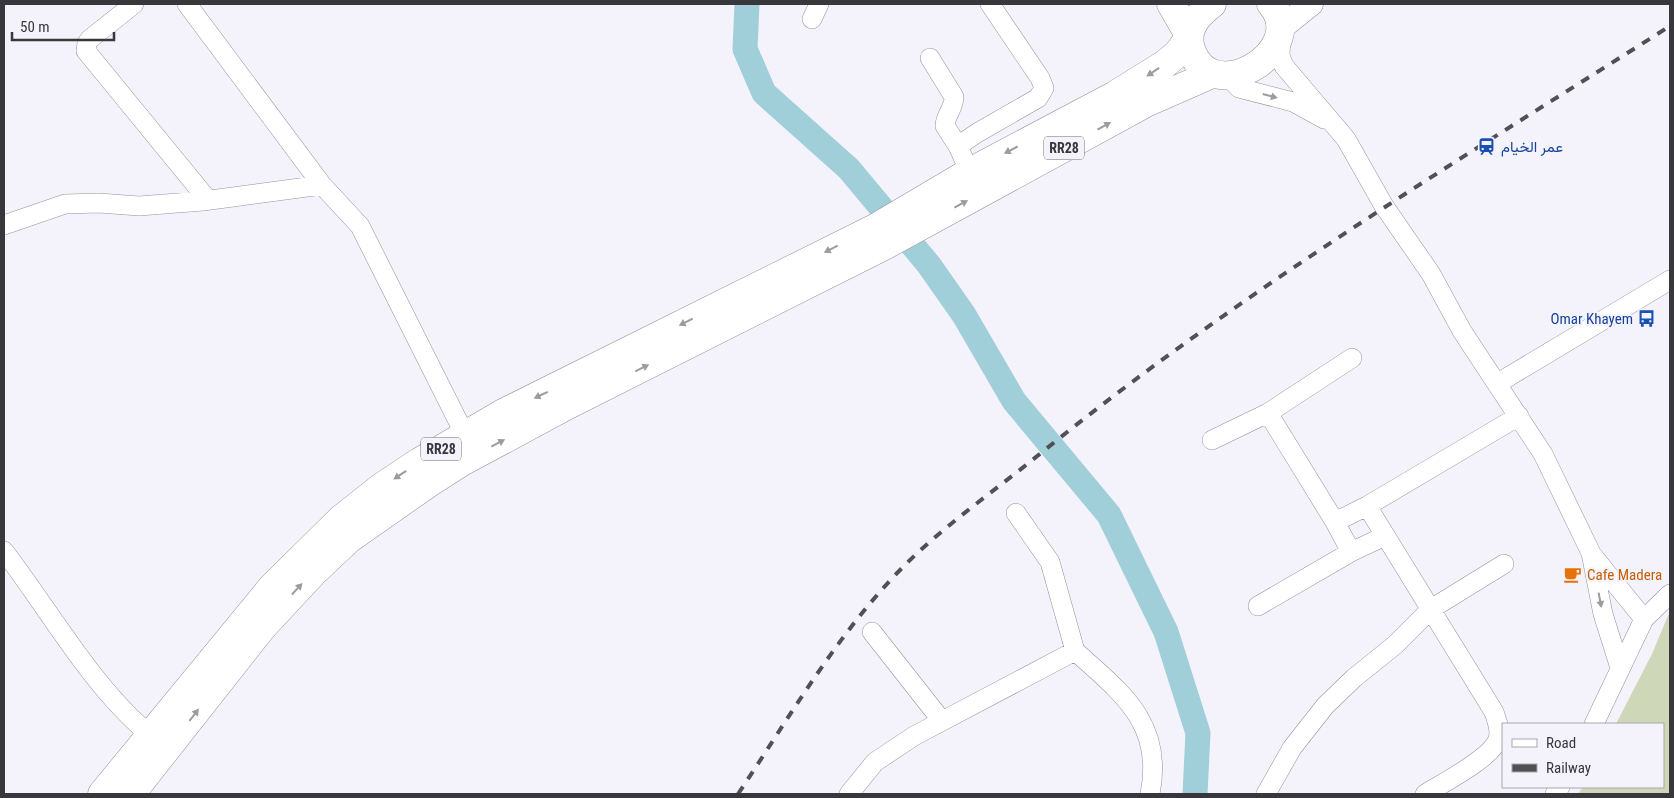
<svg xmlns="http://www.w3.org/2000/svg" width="1674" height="798" font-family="'Roboto Condensed',Vazirmatn,sans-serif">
	<rect width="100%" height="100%" fill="#f4f2fb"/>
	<path fill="#ced7b7" d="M 1670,611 L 1670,794 L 1578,794 L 1583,787 L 1663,787 L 1663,724 L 1616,724 L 1652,654 Z"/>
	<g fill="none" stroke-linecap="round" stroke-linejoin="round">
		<path stroke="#a0ced9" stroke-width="25" d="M 747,4 L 745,49 L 764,93 L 849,169 L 929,265 L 964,315 L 1014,401 L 1109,515 L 1166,632 L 1198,733 L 1195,794"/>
		<defs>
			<path id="minor" d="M 134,4 L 90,39 L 87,43 L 86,51 L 208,200
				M 187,4 L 322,185 L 360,226 L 470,445
				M 812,19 L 819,4
				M 1281,34 L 1280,56 L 1284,66 L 1346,139 L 1384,206 L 1431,274 L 1462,331 L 1543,454 L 1591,553 L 1603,614 L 1620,668
				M 930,58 L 954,97 C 954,109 945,115 945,126 L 958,146
				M 1228,76 L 1239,88 L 1293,102 L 1324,119
				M 968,173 L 966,164 L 958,146 L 977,133 L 1038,98 L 1044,88 L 1040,78 L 990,4
				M 4,225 L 65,204 L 99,203 L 139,206 L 203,201 L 322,185
				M 1498,383 L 1670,280
				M 1268,413 L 1335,522 L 1351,552
				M 1212,440 L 1268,413 L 1352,358
				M 1367,506 L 1494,712 C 1497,721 1501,730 1498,739 C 1492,758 1443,783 1425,794
				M 1016,513 L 1050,562 L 1075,651
				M 1335,522 L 1367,506 L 1519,416
				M 4,551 C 51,612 97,696 158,741
				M 1593,556 L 1644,619
				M 1258,606 L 1351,552 L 1385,536
				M 872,632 L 942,721
				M 1594,724 L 1644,619 L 1670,594
				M 849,794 L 875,762 L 914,736 L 1075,651 C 1123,694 1164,724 1150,794
				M 1266,794 L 1292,748 L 1325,706 L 1354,678 L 1395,645 L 1431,609 L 1504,564
				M 1555,794 L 1560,787"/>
			<path id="major" d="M 1281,28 L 1311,4"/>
			<path id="highway" d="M 1171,4 L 1189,35
				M 1212,4 C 1199,14 1186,27 1190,45 C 1207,114 1312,50 1271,4
				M 102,794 L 272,587 L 341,519 L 380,488 L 419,462 L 503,413 L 875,228 L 968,173 L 1115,95 L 1165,64 L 1178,53 L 1188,39
				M 131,794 L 261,629 L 314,572 L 349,539 L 429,483 L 462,462 L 568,405 L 884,246 L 1146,103 L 1212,74"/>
		</defs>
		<use href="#minor" stroke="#94929b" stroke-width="20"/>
		<use href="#major" stroke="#94929b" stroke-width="25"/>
		<use href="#highway" stroke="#94929b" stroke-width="29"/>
		<use href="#minor" stroke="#fff" stroke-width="19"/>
		<use href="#major" stroke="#fff" stroke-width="24"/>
		<use href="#highway" stroke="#fff" stroke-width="28"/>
		<path stroke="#515055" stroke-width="4" stroke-dasharray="9 9" stroke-linecap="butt" d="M 738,794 C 791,715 840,629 908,562 C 949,522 997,489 1041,453 C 1238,293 1456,162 1670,26"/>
	</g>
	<defs><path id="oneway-solid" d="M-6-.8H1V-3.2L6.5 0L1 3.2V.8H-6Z" transform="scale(1.25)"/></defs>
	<g fill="#9c9b9d">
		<use href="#oneway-solid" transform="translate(1153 72) rotate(146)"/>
		<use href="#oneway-solid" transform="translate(1270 96) rotate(15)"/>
		<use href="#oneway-solid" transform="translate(1104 126) rotate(-29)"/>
		<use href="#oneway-solid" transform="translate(1011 150) rotate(152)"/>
		<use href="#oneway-solid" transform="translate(961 204) rotate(-28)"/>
		<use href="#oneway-solid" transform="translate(831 249) rotate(153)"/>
		<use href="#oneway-solid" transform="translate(686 322) rotate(153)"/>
		<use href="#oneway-solid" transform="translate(642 368) rotate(-26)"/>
		<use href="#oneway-solid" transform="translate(541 395) rotate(155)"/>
		<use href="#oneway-solid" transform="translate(498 443) rotate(-28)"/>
		<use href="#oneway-solid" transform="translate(400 475) rotate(146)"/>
		<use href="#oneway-solid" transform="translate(297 589) rotate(-47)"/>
		<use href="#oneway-solid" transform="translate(1600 600) rotate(79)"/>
		<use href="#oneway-solid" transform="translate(194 715) rotate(-52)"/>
	</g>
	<defs>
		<symbol id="station-bare" viewBox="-9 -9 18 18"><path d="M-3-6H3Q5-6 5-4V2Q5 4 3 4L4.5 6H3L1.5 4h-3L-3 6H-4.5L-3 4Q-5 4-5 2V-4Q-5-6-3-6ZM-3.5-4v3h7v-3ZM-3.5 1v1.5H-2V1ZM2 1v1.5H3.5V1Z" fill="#1a4fb4" stroke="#f4f2fb" stroke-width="2.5" paint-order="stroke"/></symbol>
		<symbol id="bus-bare" viewBox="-9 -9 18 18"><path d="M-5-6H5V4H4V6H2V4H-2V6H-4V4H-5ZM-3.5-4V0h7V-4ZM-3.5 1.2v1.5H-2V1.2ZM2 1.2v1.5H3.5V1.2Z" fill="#1a4fb4" stroke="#f4f2fb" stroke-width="2.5" paint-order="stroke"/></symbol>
		<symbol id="cafe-bare" viewBox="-9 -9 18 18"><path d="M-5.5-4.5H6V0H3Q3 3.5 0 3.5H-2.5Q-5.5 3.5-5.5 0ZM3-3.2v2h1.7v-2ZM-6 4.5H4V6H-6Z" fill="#e8710a" stroke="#f4f2fb" stroke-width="2.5" paint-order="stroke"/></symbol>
	</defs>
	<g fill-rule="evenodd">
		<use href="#station-bare" x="1474" y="134" width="25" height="25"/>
		<use href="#bus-bare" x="1634" y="306" width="25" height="25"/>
		<use href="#cafe-bare" x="1560" y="562" width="25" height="25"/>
	</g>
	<g text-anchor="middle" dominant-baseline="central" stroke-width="4" stroke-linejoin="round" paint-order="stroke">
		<g fill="#f4f2fb" stroke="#706f75" stroke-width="1">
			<rect x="1044" y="136.5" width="40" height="23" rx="4"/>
			<rect x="421" y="437.5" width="40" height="23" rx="4"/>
		</g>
		<g font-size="14" font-weight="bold" fill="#38373b">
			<text x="1064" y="148">RR28</text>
			<text x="441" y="449">RR28</text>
		</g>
		<g font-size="15" fill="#164399" stroke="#f4f2fb" text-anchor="start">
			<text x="1501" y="147">عمر الخيام</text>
			<text x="1633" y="319" text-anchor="end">Omar Khayem</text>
		</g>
		<g font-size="15" fill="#c56008" stroke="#f4f2fb" text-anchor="start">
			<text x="1587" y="575">Cafe Madera</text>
		</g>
	</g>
	<rect width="1674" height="798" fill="none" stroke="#38373b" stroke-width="10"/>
	<rect x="1502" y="723" width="162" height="65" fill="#f4f2fb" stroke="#a9a7ae"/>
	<rect x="1512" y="739" width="25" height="8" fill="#ffffff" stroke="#a9a7ae"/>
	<text x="1546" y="748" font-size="15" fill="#38373b">Road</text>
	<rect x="1512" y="764" width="25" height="8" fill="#515055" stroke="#a9a7ae"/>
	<text x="1546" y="773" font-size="15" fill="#38373b">Railway</text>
	<path d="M12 32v8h102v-8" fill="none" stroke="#38373b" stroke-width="2.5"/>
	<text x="20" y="32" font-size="15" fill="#38373b" stroke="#f4f2fb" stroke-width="4" paint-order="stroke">50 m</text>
</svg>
